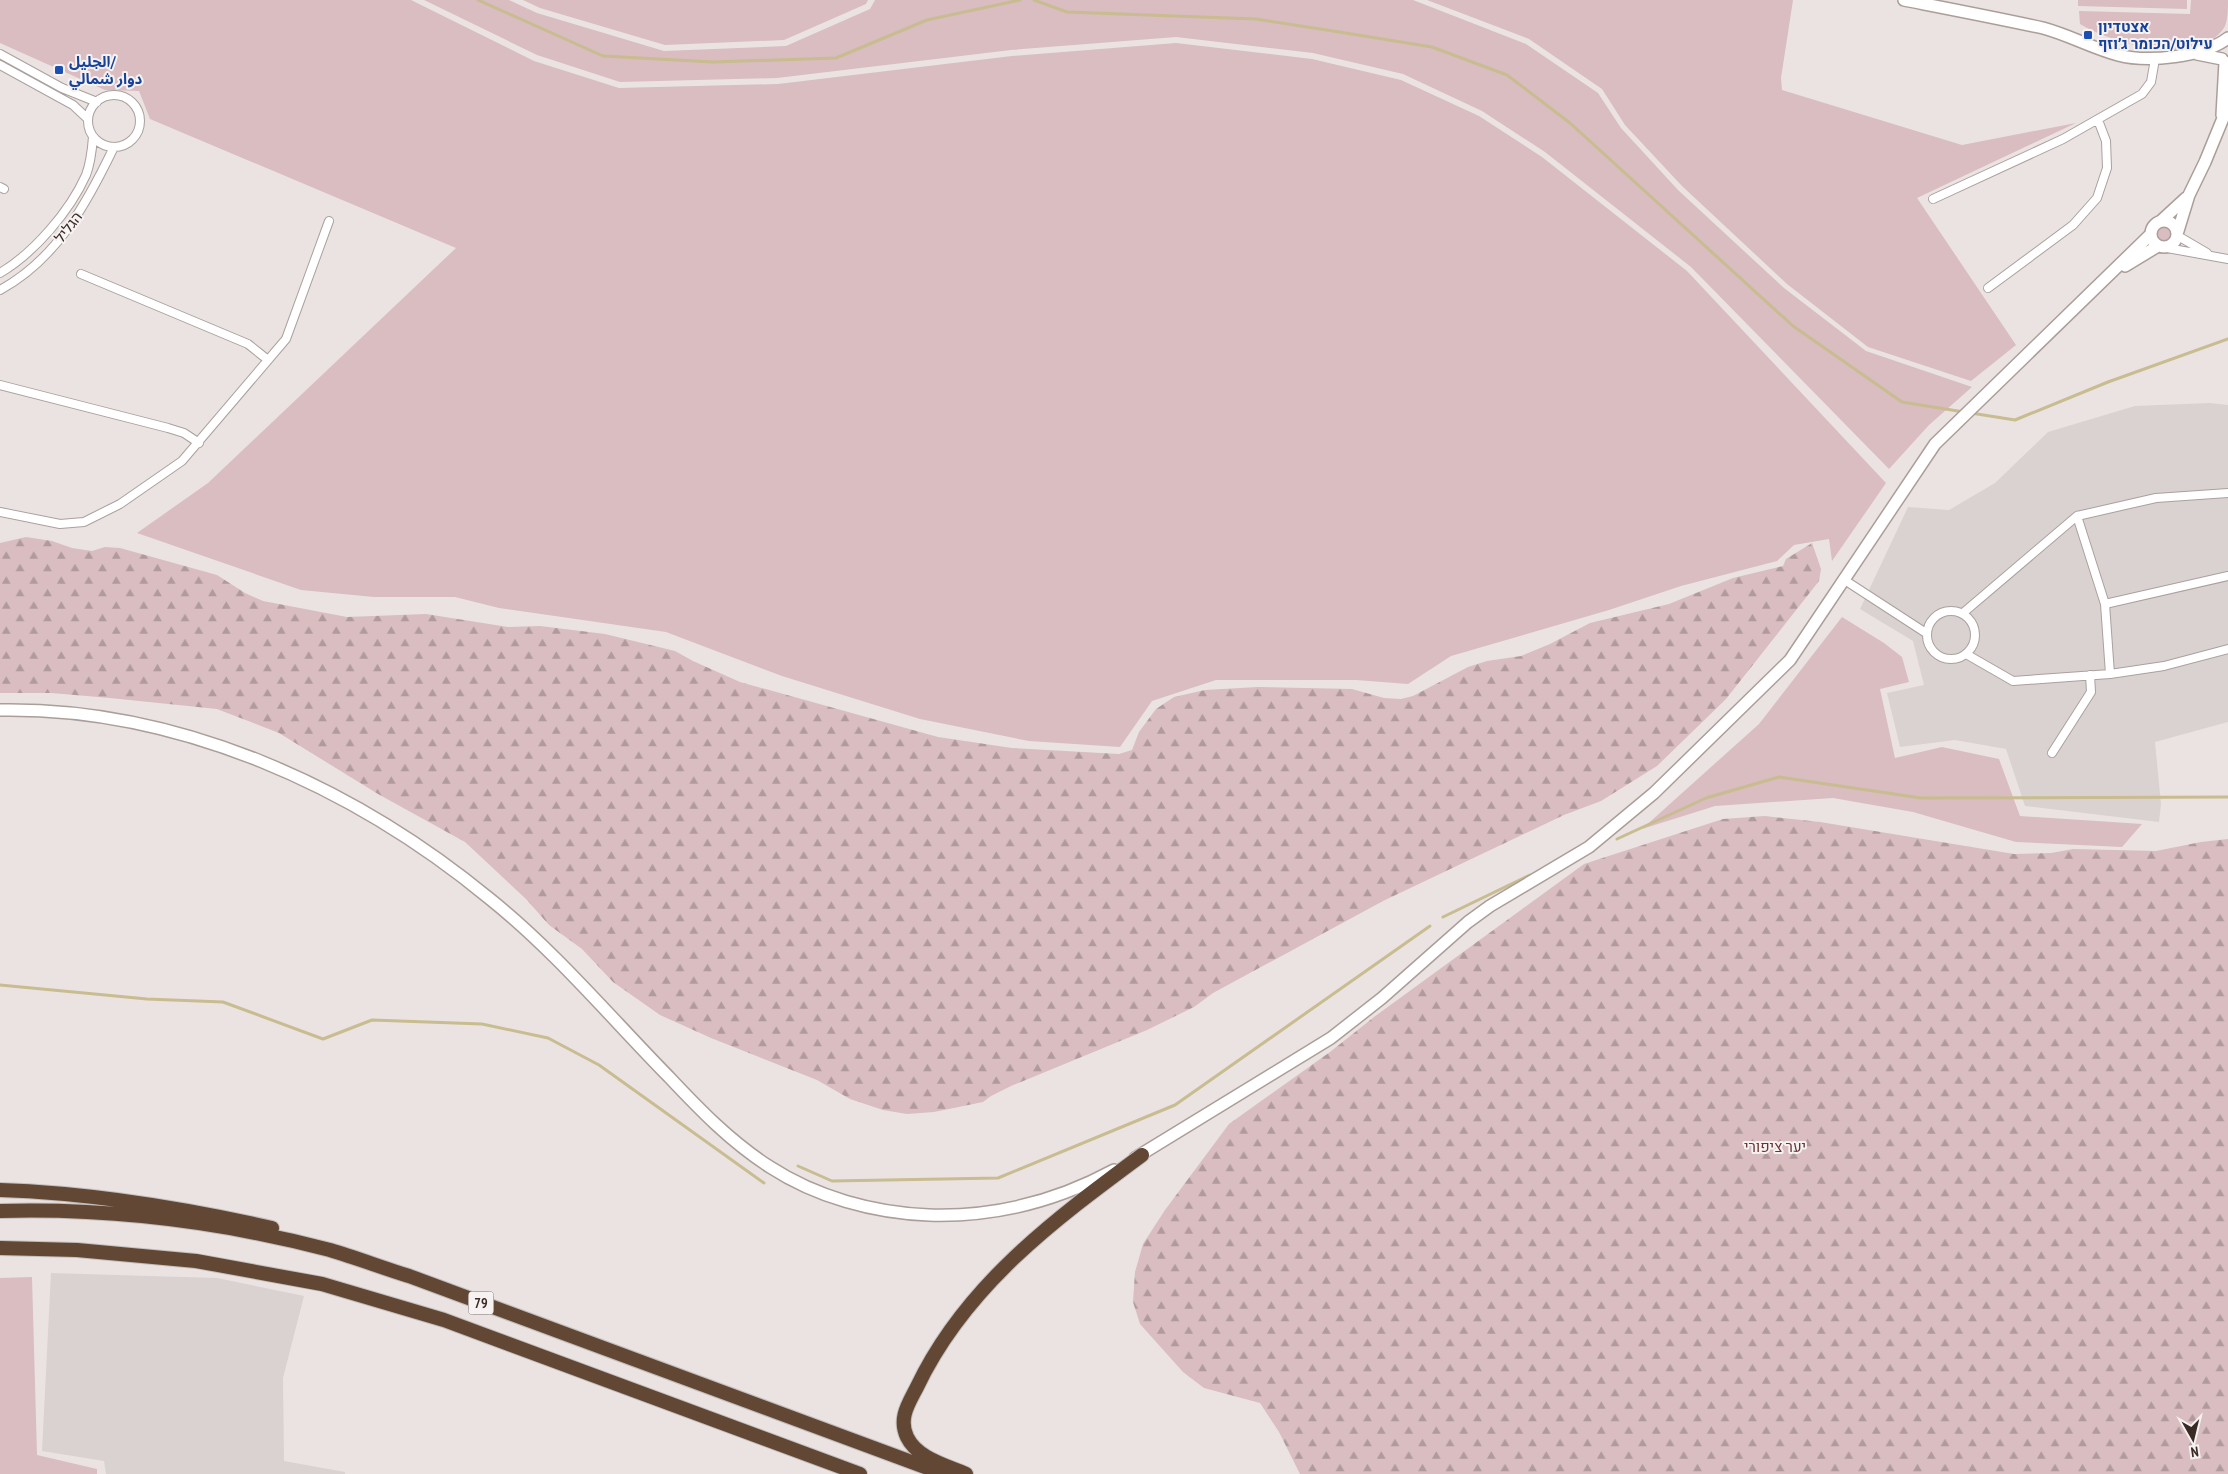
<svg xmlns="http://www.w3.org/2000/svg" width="2228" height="1474" font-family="'PT Sans Narrow','Noto Sans Arabic',Heebo,sans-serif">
	<defs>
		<pattern id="forest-firs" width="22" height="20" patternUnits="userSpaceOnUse" patternTransform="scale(1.25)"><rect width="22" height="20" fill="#d9bdc0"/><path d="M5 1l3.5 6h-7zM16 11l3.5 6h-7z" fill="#b19a9c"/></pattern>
	</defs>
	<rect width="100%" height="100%" fill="#eae3e2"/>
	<path fill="#dad2d0" d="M 2210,403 L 2228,405 L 2228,722 L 2155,742 L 2161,804 L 2159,822 L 2025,806 L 2006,749 L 1955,740 L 1900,747 L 1887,693 L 1924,685 L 1913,641 L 1860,609 L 1908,507 L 1949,510 L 1995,483 L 2048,432 L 2135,406 Z
		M 51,1273 L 217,1278 L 304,1296 L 283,1378 L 284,1461 L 345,1472 L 345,1474 L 106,1474 L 104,1461 L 42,1451 Z"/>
	<path fill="#d9bdc0" d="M 0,0 L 411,0 L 534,61 L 619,88 L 778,84 L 1012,56 L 1176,43 L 1312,59 L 1401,80 L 1479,116 L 1542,157 L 1687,271 L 1886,483 L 1832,561 L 1829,539 L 1794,545 L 1777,561 L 1681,586 L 1609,610 L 1451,656 L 1408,684 L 1356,680 L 1216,680 L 1152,701 L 1120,747 L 1029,741 L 920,719 L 782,676 L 666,632 L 499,608 L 455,597 L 374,597 L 301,590 L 137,533 L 208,483 L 456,248 L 150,119 L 139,91 L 105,90 L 0,43 Z
		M 424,0 L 509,0 L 537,13 L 664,51 L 786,46 L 870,9 L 875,0 L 1413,0 L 1526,44 L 1598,93 L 1621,128 L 1678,190 L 1784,288 L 1866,351 L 1972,387 L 1929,425 L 1889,469 L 1691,267 L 1545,152 L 1482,111 L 1403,74 L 1313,53 L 1176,37 L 1011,50 L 777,78 L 620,82 L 537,55 Z
		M 523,0 L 868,0 L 866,4 L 784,40 L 665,45 L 540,8 Z
		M 1427,0 L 1793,0 L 1781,78 L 1782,90 L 1962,145 L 2076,123 L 1917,198 L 2016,345 L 1971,381 L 1868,347 L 1787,284 L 1682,186 L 1625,125 L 1602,89 L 1529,39 Z
		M 2078,0 L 2187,0 L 2187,9 L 2078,6 Z
		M 2191,0 L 2228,0 C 2228,8 2228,19 2225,26 C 2200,69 2113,44 2080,24 L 2079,11 L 2190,14 Z
		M2155 234a9 9 0 1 1 18 0a9 9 0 1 1-18 0Z
		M 1842,617 L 1884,643 L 1902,657 L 1909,682 L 1880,689 L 1895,758 L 1942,747 L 1999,759 L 2020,816 L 2142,824 L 2122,847 L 2016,842 L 1913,812 L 1833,798 L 1715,806 L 1642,829 L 1759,724 Z
		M 32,1277 L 37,1455 L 97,1469 L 97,1474 L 0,1474 L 0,1278 Z"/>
	<path fill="url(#forest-firs)" d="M 26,537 L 52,541 L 72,548 L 92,551 L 105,547 L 120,548 L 217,575 L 245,593 L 263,601 L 347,617 L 426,614 L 508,627 L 540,626 L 605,634 L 675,651 L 693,661 L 740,682 L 938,737 L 1012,748 L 1119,754 L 1132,750 L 1139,732 L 1156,709 L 1174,697 L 1205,690 L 1258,687 L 1352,689 L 1384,698 L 1401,699 L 1413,696 L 1468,667 L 1487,661 L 1521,656 L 1550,644 L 1590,623 L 1669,604 L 1733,578 L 1783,566 L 1786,559 L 1812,543 L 1821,569 L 1819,581 L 1726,699 L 1657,766 L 1601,801 L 1564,815 L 1383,901 L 1213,993 L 1194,1007 L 1147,1030 L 1011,1086 L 991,1096 L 983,1102 L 934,1112 L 907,1114 L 883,1110 L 850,1099 L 817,1080 L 711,1038 L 660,1015 L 613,982 L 582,949 L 549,925 L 526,899 L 465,842 L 378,794 L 279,733 L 217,709 L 110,698 L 51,693 L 0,693 L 0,543 Z
		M 1765,816 L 1820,822 L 2014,854 L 2051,853 L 2073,849 L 2156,851 L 2201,842 L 2228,839 L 2228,1474 L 1300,1474 L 1279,1432 L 1260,1403 L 1204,1388 L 1183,1372 L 1140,1324 L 1133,1302 L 1135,1272 L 1143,1244 L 1165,1210 L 1229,1124 L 1330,1052 L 1374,1017 L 1584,864 L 1723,819 Z"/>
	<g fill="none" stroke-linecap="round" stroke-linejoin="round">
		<path stroke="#c8bc90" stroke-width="3" d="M 478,0 L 603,56 L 713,62 L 836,58 L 927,20 L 1020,0
			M 1034,0 L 1067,12 L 1256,19 L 1333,31 L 1432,47 L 1507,75 L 1570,123 L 1793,326 L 1902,402 L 1964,412
			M 1971,413 L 2015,420 L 2108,382 L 2228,339
			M 1617,839 L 1706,798 L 1779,777 L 1921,798 L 2228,797
			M 1443,917 L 1530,875
			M 0,985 L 147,999 L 223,1002 L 323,1039 L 372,1020 L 482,1024 L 548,1038 L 599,1065 L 764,1183
			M 798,1166 L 832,1181 L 998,1178 L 1175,1105 L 1430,926"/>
		<defs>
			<path id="street" d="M 0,54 L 62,88 L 97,102
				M 0,65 L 73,105 L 88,119
				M88 121a26 26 0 1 1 52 0a26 26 0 1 1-52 0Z
				M 0,187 L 4,189
				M 1933,199 L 2063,139 L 2142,94 L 2151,82 L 2155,59
				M 2178,236 L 2207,253
				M 2167,248 L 2228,259
				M 0,273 C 34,253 70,211 86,175 C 91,162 92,150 93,137
				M 81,274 L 248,344 L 268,360
				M 1988,288 L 2073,225 L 2097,198 L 2107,168 L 2106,141 L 2098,120
				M 0,290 C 57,259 87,203 114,147
				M 0,385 L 168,428 L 184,433 L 199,443
				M 0,512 L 60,524 L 84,522 L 120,504 L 182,461 L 286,339 L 329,221
				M 1843,579 L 1926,633
				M 2105,604 L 2228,576
				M1927 635a24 24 0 1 1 48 0a24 24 0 1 1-48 0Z
				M 1963,613 L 2077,516
				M 1966,654 L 2013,681 L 2110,674 L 2164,666 L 2228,649
				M 2110,674 L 2105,604 L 2077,516 L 2156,498 L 2228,493
				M 2052,753 L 2091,692 L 2090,675"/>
			<path id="secondary" d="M 1904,0 C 1950,9 1997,18 2043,28 C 2069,35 2092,48 2118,55 C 2148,63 2203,57 2228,38
				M 2197,54 L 2222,59
				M 2222,115 L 2225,62
				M2151 234a13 13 0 1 1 26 0a13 13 0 1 1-26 0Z
				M 2161,221 L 2186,198
				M 2178,231 L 2189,195 L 2205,162 L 2228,106
				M 2125,266 L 2158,246
				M 0,710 C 179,707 354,787 490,899 C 555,951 611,1018 669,1077 C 700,1110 731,1142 770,1167 C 816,1197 874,1213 929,1215 C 994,1217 1057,1201 1114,1170
				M 1135,1158 L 1331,1038 L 1382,998 L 1468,922 L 1490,906 L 1589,847 L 1654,793 L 1790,660 L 1935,444 L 2151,234"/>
			<path id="highway" d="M 0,1190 C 92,1193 183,1208 272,1228
				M 0,1211 C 111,1208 223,1222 330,1250 C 357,1258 383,1268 409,1276 L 944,1474
				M 0,1248 L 77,1250 L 196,1261 L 322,1284 L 444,1320 L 860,1474
				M 966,1474 C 945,1465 917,1458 907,1437 C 898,1418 909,1403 917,1387 C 965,1286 1054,1220 1142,1155"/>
		</defs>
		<use href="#street" stroke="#aaa19e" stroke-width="10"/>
		<use href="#secondary" stroke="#ab9e99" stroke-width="14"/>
		<use href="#highway" stroke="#c4bfbd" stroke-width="16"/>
		<use href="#street" stroke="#fff" stroke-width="8"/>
		<use href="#secondary" stroke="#fff" stroke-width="11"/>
		<use href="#highway" stroke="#614734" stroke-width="14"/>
	</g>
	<g fill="#1a4fb4" stroke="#f7f2f2" stroke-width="2">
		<rect x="2083" y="30" width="10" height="10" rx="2.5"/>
		<rect x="54" y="65" width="10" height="10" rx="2.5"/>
	</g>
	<g text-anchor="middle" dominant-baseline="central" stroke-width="4" stroke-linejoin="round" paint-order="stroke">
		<rect fill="#f7f2f2" stroke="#726762" stroke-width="1" x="468.5" y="1291.5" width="25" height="23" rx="4"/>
		<g font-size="14" font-weight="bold" fill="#392b24">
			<text x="481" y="1303">79</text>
		</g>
		<g font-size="15" font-weight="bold" fill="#164399" stroke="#f7f2f2" text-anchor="start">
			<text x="2098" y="26">אצטדיון<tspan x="2098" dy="17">עילוט/הכומר ג׳וזף</tspan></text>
			<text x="69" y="61">الجليل/<tspan x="69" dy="17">دوار شمالي</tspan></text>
		</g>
		<g font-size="15" fill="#392b24" stroke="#f7f2f2">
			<text transform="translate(68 227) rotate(-52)">הגליל</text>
		</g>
		<g font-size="15" fill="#6a3433" stroke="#f7f2f2">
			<text x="1775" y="1146">יער ציפורי</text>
		</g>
	</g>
	<g transform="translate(2193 1439) rotate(172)" stroke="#f7f2f2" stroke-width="4" paint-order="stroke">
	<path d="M0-4L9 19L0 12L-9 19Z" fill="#392b24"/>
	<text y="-8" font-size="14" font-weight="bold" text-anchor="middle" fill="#392b24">N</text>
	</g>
</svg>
